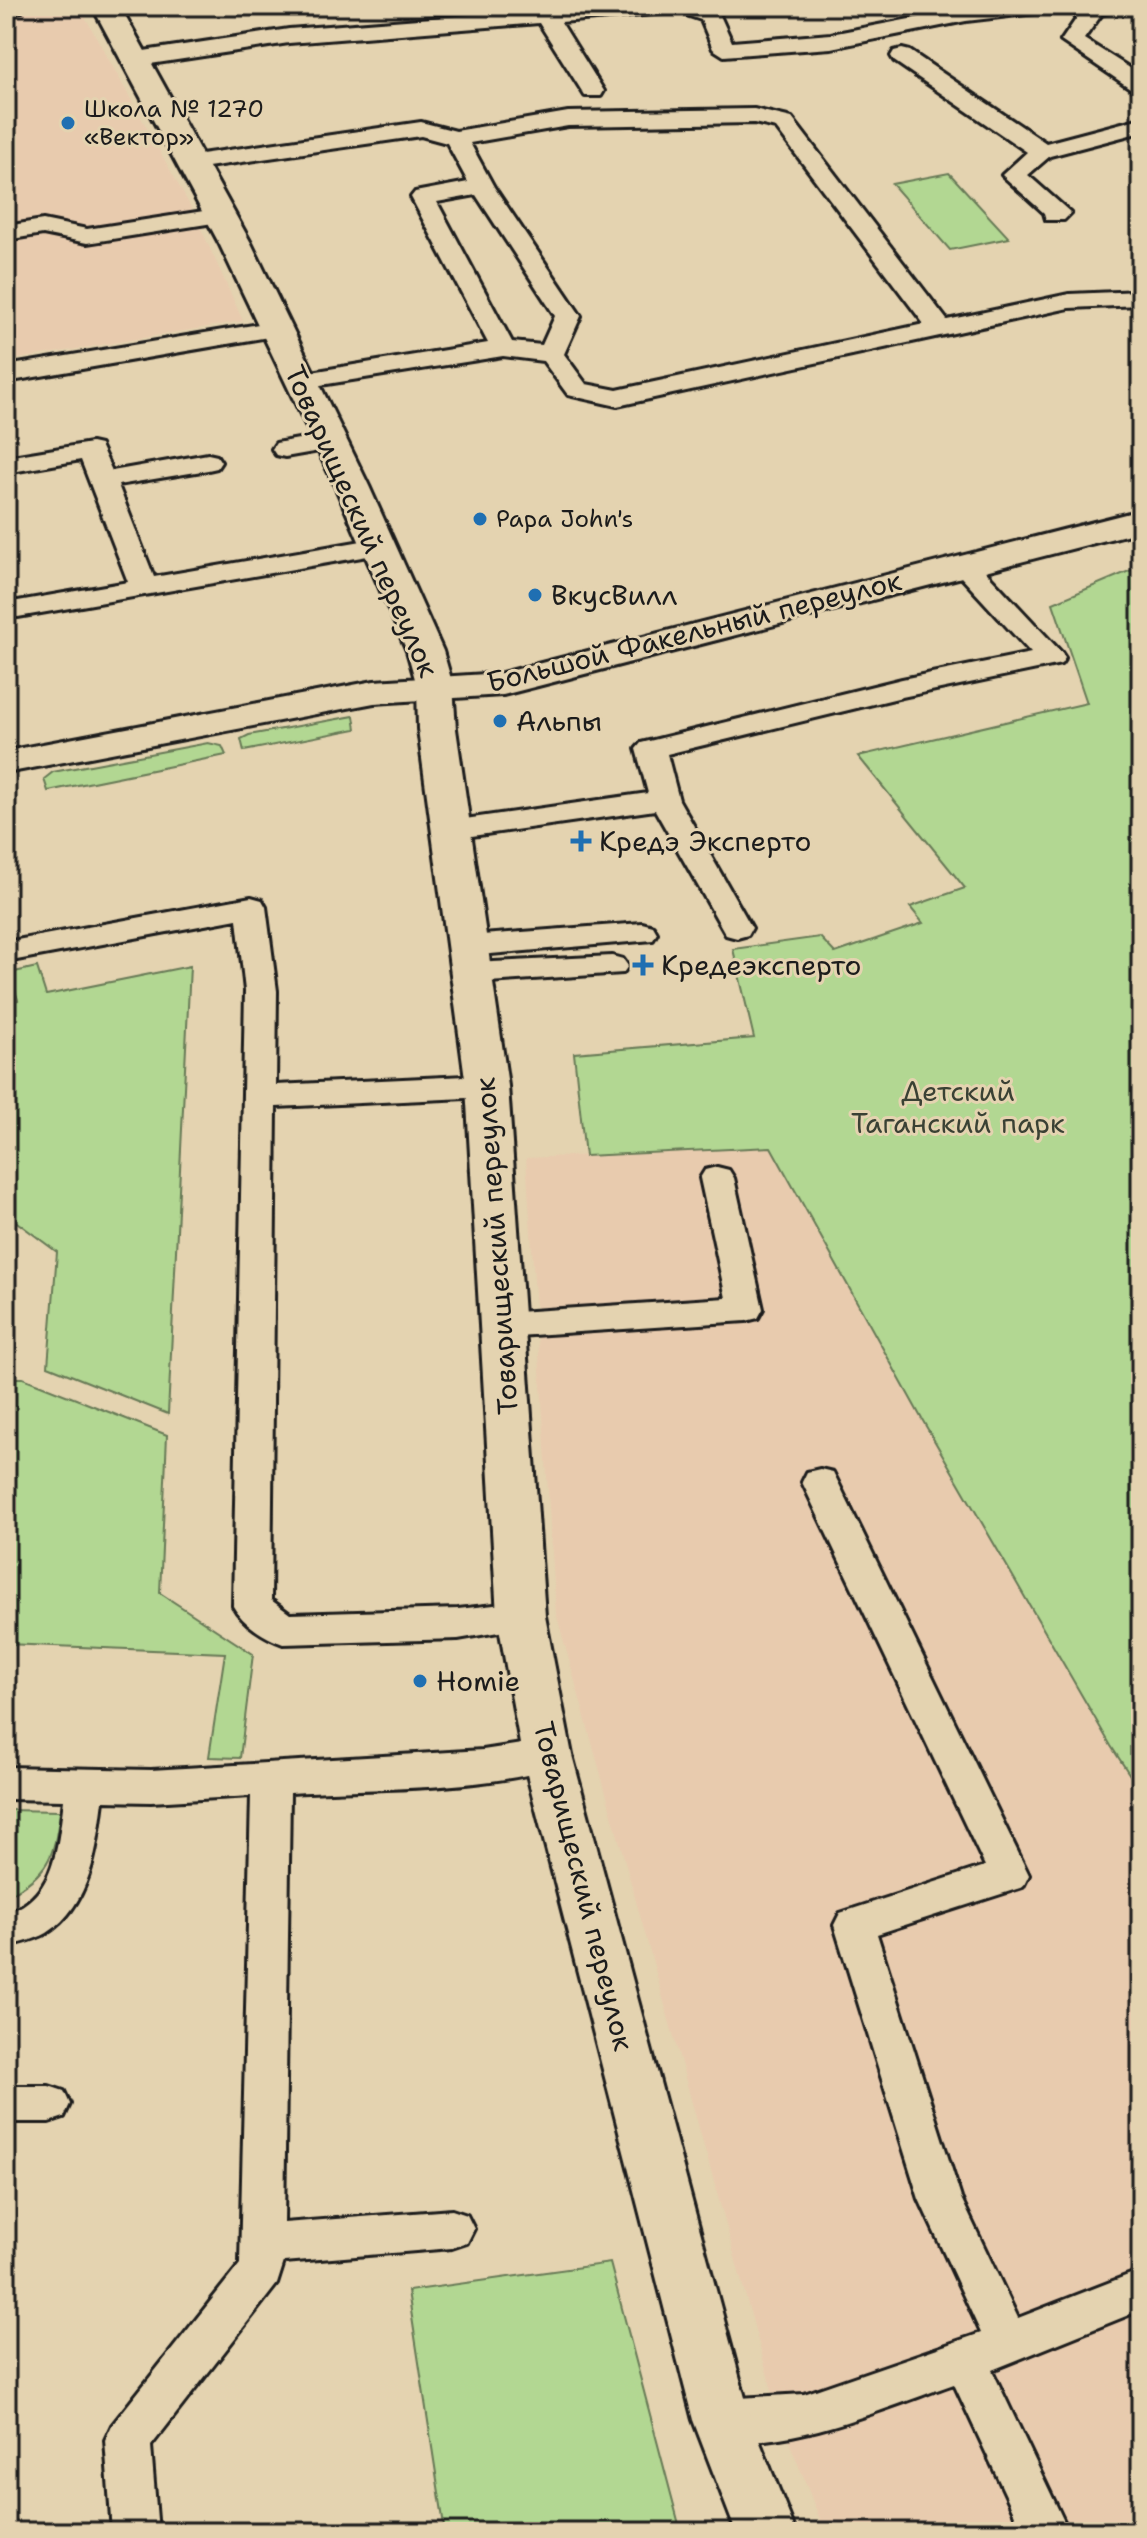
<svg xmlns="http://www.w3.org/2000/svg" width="1147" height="2538" font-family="'Shantell Sans',sans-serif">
	<rect width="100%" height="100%" fill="#e4d3b0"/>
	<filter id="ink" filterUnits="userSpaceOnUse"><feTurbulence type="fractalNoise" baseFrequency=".0125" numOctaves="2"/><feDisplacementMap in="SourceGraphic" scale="16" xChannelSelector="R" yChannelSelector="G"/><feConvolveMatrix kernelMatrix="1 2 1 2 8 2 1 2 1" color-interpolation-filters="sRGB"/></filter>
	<g filter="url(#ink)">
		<path fill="#e8cbae" d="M 6,6 L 79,6 L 193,211 L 243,321 L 6,361 Z
			M 771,1147 L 923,1421 L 1111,1746 L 1141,1792 L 1141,2532 L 825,2532 L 779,2416 L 556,1613 L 526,1158 Z"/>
		<path fill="#b2d792" stroke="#677a57" stroke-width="2" d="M 949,173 L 1009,238 L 950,250 L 892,184 Z
			M 1141,566 L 1141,1792 L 1111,1746 L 923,1421 L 771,1147 L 585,1156 L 574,1053 L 754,1038 L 733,949 L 820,937 L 835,953 L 923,923 L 910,907 L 965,888 L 858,756 L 1087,703 L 1053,603 Z
			M 354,716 L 356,729 L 244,751 L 241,739 L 249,735 Z
			M 208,743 L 222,746 L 226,755 L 48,791 L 44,779 L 53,772 Z
			M 190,966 L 168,1414 L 48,1366 L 57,1252 L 6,1214 L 6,1003 L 18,1000 L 10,973 L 37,967 L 46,995 Z
			M 6,1378 L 23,1378 L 167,1435 L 160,1593 L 253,1654 L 240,1758 L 209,1757 L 225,1653 L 6,1644 Z
			M 6,1810 L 60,1811 C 54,1858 49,1873 6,1897 Z
			M 610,2263 L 681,2532 L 445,2532 L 408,2291 Z"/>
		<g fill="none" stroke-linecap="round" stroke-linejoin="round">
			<defs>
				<path id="lane" d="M 6,6 L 25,6 L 22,11 L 6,14 Z
					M 589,6 L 702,6 L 718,11 L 732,42 L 831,34 L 978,6 L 1046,6 L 1035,13 L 966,21 L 831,48 L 724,56 L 713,49 L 701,20 L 677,12 L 561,22 L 604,91 L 601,96 L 585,96 L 539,23 L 289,43 L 137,66 L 129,64 L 126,59 L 129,54 L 137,52 L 289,29 Z
					M 1085,6 L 1116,6 L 1113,11 L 1102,14 L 1084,39 L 1141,75 L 1141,92 L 1133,90 L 1061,41 Z
					M 902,49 L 910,51 L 1046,143 L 1141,118 L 1141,132 L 1050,156 L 1028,175 L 1071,213 L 1064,220 L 1046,220 L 1044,213 L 1002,175 L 1027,152 L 894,61 L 891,56 L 894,51 Z
					M 754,109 L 792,118 L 947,320 L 1069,294 L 1141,291 L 1141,305 L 1069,308 L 617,406 L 568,395 L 543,361 L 503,356 L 302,388 L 293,385 L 289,380 L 293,375 L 488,343 L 411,197 L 415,192 L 468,182 L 447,143 L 421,136 L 194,169 L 186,167 L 182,162 L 186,157 L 194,155 L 421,122 L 456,131 L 568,112 ZM 754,123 L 776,128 L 924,324 L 617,390 L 586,384 L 564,354 L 581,316 L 494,187 L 470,143 L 568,126 ZM 476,195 L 555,316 L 542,345 L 512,342 L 437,202 Z
					M 223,208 L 232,210 L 235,215 L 232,220 L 87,243 L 43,234 L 6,240 L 6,226 L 43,220 L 87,229 Z
					M 277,321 L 286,324 L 290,329 L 286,334 L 6,382 L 6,366 Z
					M 333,433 L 342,435 L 346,441 L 342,447 L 285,457 L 276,455 L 272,449 L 276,443 Z
					M 91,443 L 100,445 L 112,471 L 208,454 L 217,456 L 221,462 L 217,468 L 208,470 L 118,485 L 154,577 L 379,538 L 389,540 L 393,546 L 389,552 L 379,554 L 18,617 L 6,616 L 6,600 L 18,601 L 128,582 L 81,460 L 6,473 L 6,457 Z
					M 964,557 L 974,559 L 1061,652 L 1065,658 L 1061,664 L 902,697 L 667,754 L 679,800 L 752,928 L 748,935 L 737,938 L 726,935 L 655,810 L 451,839 L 440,837 L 436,830 L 440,823 L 451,821 L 648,793 L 636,749 L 641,743 L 902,679 L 1031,653 L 950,565 L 954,559 Z
					M 251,897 L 262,900 L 266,907 L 277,991 L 276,1085 L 487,1075 L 498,1078 L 503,1086 L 498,1094 L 487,1097 L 276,1107 L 271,1600 L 290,1614 L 458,1609 L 521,1602 L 534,1606 L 540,1616 L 534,1626 L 458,1639 L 283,1644 C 264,1637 243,1624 233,1606 L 245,991 L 237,919 L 6,962 L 6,942 Z
					M 642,923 L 653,926 L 657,933 L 653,940 L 468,956 L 457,953 L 453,946 L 457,939 L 468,936 Z
					M 612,956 L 623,959 L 628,966 L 623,973 L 473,983 L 462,980 L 457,973 L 462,966 L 473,963 Z
					M 717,1167 L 729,1170 L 734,1178 L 763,1309 L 758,1318 L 746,1321 L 502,1337 L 490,1334 L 485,1325 L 490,1316 L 502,1313 L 726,1298 L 700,1178 L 705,1170 Z
					M 820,1469 L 833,1472 L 838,1482 L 1029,1875 L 1023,1887 L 877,1934 L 961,2198 L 1018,2318 L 1141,2270 L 1141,2310 L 992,2370 L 1069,2532 L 1023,2532 L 954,2384 C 890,2406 770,2459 706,2435 L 700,2420 L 706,2405 L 722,2399 L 804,2394 L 981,2333 L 919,2199 L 834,1925 L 840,1913 L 985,1866 L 802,1482 L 807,1472 Z
					M 547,1740 L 561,1744 L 566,1755 L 561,1766 C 484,1791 372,1788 290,1793 L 284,2223 L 452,2210 L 467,2215 L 474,2229 L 467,2243 L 452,2248 L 284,2262 L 277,2284 L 151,2446 L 158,2532 L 112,2532 L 105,2440 L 112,2425 L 240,2264 L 251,1796 L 151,1802 L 103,1801 C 97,1847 91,1905 47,1933 C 35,1940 19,1943 6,1947 L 6,1913 C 56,1898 58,1844 64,1800 L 6,1799 L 6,1767 L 151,1770 L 483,1750 Z
					M 6,2086 L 49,2086 L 64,2091 L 70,2104 L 64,2117 L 49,2122 L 6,2122 Z"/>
				<path id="street" d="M 1141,510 L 1141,531 L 503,695 L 374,703 L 6,773 L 6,751 L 374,681 L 502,673 Z"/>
				<path id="secondary" d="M 92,6 L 120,6 L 251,243 L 369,486 L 443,651 L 453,686 L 456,729 L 508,1086 L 545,1616 L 572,1755 L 751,2420 L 796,2532 L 736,2532 L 693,2420 L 522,1755 L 497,1616 L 466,1086 L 418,729 L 417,686 L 407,651 L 335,486 L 219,243 Z"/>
			</defs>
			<use href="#lane" stroke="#1c1c1c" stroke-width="6"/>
			<use href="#street" stroke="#1c1c1c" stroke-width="6"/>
			<use href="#secondary" stroke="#1c1c1c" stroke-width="6"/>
			<use href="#lane" fill="#e4d3b0" fill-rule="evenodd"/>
			<use href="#street" fill="#e4d3b0" fill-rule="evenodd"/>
			<use href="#secondary" fill="#e4d3b0" fill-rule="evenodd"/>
		</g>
	</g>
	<g fill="#1f6fb2" stroke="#e4d3b0" stroke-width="3">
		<circle cx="68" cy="123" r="8"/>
		<circle cx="480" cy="519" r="8"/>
		<circle cx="535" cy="595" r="8"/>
		<circle cx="500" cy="721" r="8"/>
		<path d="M577 829h8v8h8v8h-8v8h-8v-8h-8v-8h8z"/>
		<path d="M639 953h8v8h8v8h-8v8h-8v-8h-8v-8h8z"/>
		<circle cx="420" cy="1681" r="8"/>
	</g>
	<g text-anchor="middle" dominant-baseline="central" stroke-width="6" stroke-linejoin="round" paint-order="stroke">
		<g font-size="24" fill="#1c1c1c" stroke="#e4d3b0" text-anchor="start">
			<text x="84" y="109">Школа № 1270<tspan x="84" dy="28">«Вектор»</tspan></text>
			<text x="496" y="519">Papa John's</text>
		</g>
		<g font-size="28" fill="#1c1c1c" stroke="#e4d3b0">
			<text transform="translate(362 521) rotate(66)">Товарищеский переулок</text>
			<text transform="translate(694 631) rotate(-14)">Большой Факельный переулок</text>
			<text transform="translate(496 1246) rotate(-94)">Товарищеский переулок</text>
			<text transform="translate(584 1886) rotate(76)">Товарищеский переулок</text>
		</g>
		<g font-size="28" fill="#1c1c1c" stroke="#e4d3b0" text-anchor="start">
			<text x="551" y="595">ВкусВилл</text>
			<text x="516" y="721">Альпы</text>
			<text x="599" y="841">Кредэ Эксперто</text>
			<text x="661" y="965">Кредеэксперто</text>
			<text x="436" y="1681">Homie</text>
		</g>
		<g font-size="28" fill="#3a4134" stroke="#e4d3b0">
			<text x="958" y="1091">Детский<tspan x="958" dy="32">Таганский парк</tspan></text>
		</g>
	</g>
	<rect width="1147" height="2538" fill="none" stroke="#e4d3b0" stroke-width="32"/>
	<rect x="16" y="16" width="1115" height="2506" fill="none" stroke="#1c1c1c" stroke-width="3" filter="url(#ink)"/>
</svg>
